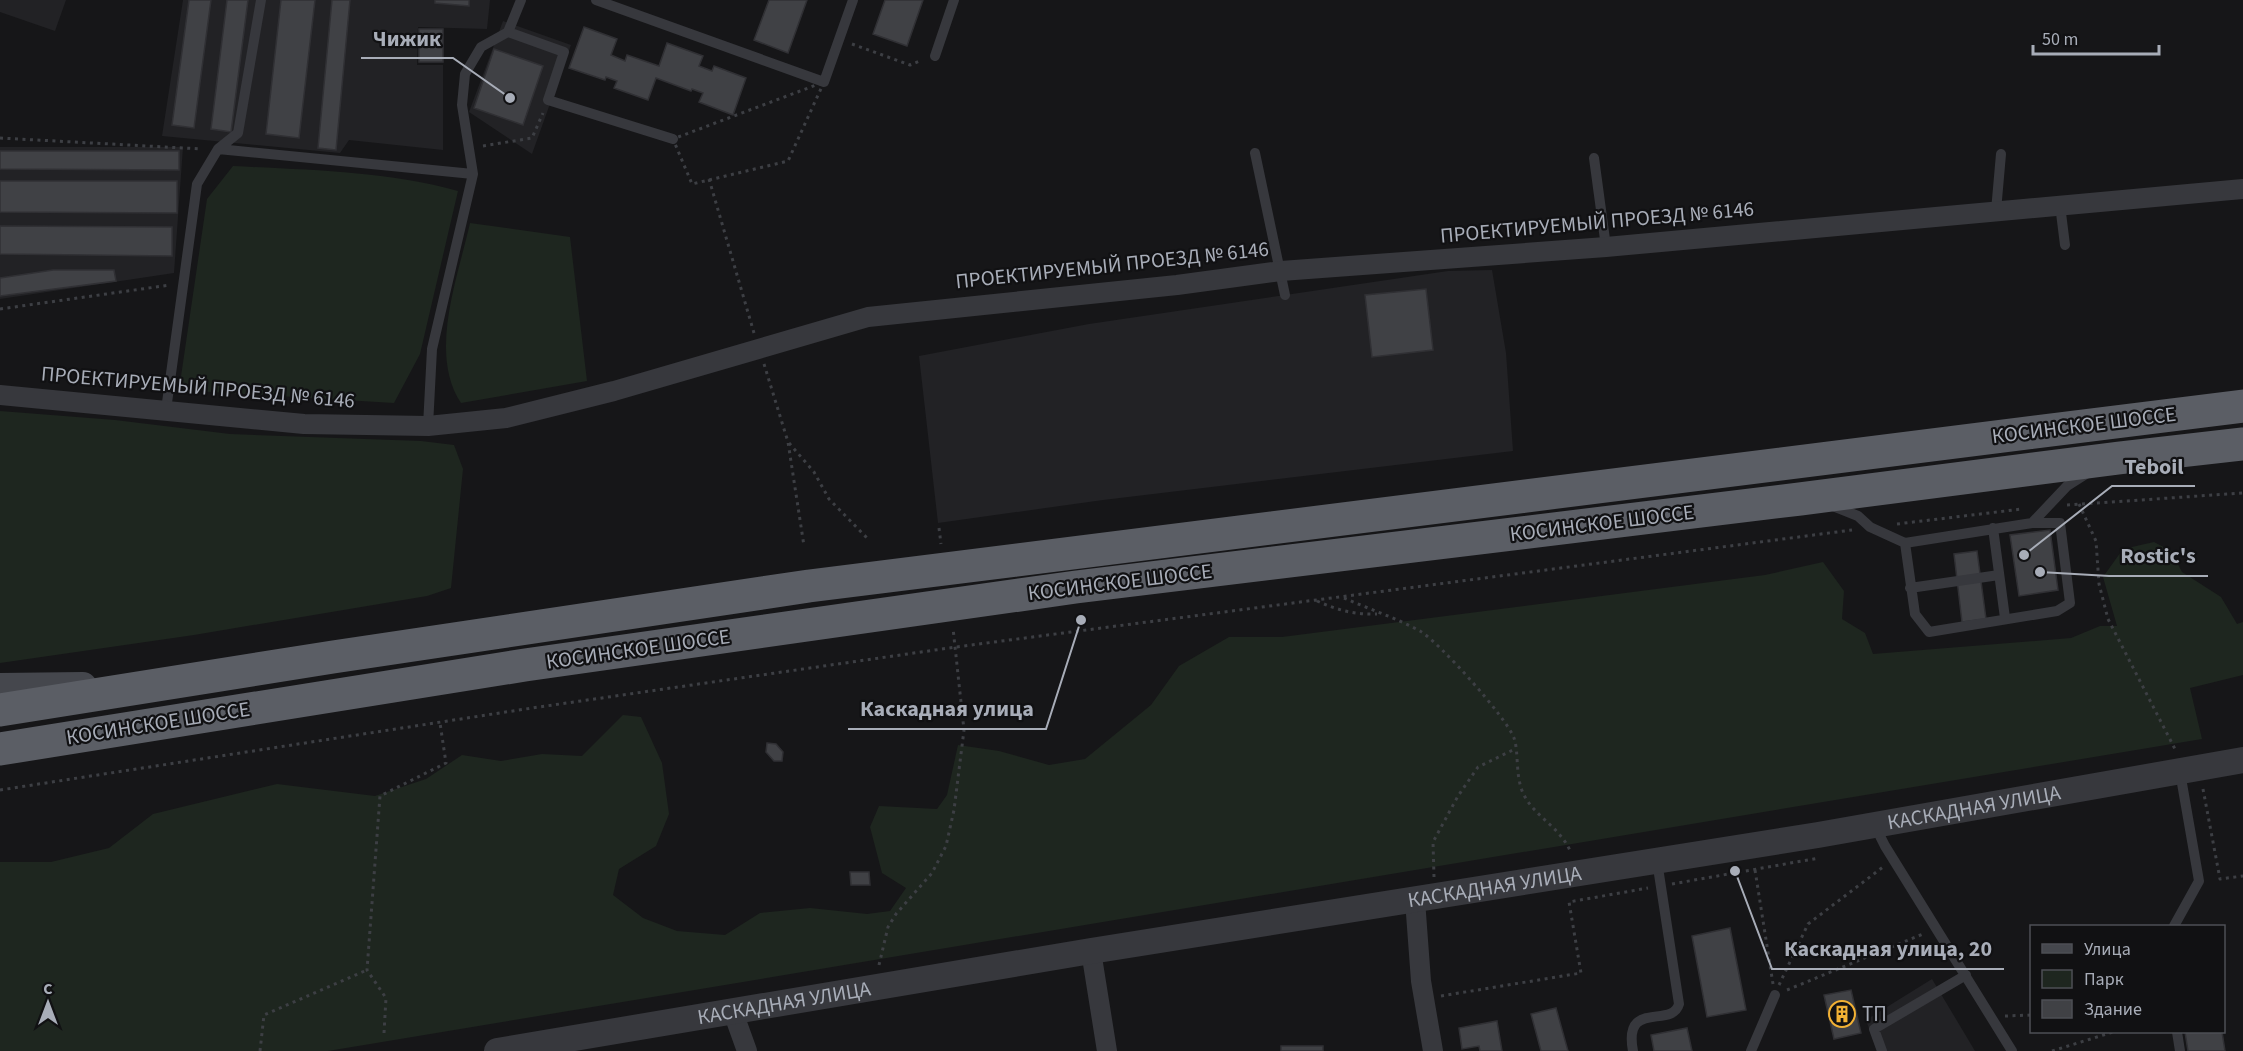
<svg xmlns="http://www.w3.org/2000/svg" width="2243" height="1051" font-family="'Source Sans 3',sans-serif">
	<rect width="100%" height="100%" fill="#161618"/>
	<path fill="#222225" d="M 0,0 L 66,0 L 55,31 L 0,12 Z
		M 183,0 L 490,0 L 487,29 L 418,27 L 417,65 L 443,65 L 443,150 L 349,140 L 340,153 L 162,136 Z
		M 503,21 L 571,45 L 532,154 L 469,112 Z
		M 0,147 L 183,147 L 174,273 L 0,299 Z
		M 1492,270 L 1506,353 L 1513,451 L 1103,500 L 938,523 L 919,356 L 1089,324 L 1448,271 Z
		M 1932,979 L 1975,1051 L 1877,1051 L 1866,1020 Z"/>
	<path fill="#1e261f" d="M 233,166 C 308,170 386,171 458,191 L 420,354 L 394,403 L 179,390 L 207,199 Z
		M 470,223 L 570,237 L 587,381 L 461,403 C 428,354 458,277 470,223 Z
		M 0,411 L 115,420 L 230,434 L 421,441 L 454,445 L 463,469 L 451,588 L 427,596 L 194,635 L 0,663 Z
		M 2154,542 L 2171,551 L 2182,572 L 2221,597 L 2237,624 L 2243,622 L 2243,675 L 2190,688 L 2202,739 L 328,1051 L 0,1051 L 0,862 L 51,862 L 109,848 L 153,814 L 277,784 L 375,796 L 426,779 L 462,755 L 501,761 L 542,754 L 582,756 L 623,715 L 641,717 L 662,763 L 669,814 L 656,846 L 619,869 L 613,895 L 643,918 L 677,931 L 725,935 L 760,913 L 810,908 L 867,914 L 890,911 L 906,888 L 882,873 L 870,827 L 879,806 L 937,809 L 947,795 L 958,745 L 999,751 L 1049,765 L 1085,759 L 1151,705 L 1179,666 L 1229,637 L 1282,637 L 1765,575 L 1823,562 L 1844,591 L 1842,619 L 1865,633 L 1873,654 L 2071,638 L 2100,626 L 2117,626 L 2103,577 L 2123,549 Z"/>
	<path fill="#404145" stroke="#303034" stroke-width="1.5" d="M 189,0 L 211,0 L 194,128 L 172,125 Z
		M 227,0 L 248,0 L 231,132 L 211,129 Z
		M 281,0 L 315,0 L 299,138 L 266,134 Z
		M 332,0 L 350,0 L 336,150 L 318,148 Z
		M 435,0 L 469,0 L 469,6 L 435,3 Z
		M 769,0 L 807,0 L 788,53 L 754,40 Z
		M 885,0 L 923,0 L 907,46 L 873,34 Z
		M 584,27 L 617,39 L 611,55 L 625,61 L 627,55 L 659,66 L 667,43 L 703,56 L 699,66 L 712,71 L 714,66 L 746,78 L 733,115 L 699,102 L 703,93 L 692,89 L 691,91 L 656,78 L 648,100 L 614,88 L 617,81 L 606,77 L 605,80 L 569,68 Z
		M 419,29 L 443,29 L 443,62 L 419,62 Z
		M 494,49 L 543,66 L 523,125 L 474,108 Z
		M 0,151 L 179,151 L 179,170 L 0,169 Z
		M 0,181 L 177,181 L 177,213 L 0,212 Z
		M 0,226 L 172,227 L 172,256 L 0,254 Z
		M 53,270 L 114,270 L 116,281 L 0,296 L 0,278 Z
		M 1426,289 L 1433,350 L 1372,357 L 1365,295 Z
		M 2050,530 L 2058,590 L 2019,596 L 2010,535 Z
		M 1977,551 L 1986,619 L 1962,622 L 1954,554 Z
		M 767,743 L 776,744 L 783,752 L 782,761 L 774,761 L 766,752 Z
		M 850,872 L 869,872 L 870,885 L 851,885 Z
		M 1730,928 L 1746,1010 L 1707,1017 L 1692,936 Z
		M 1851,990 L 1861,1033 L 1834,1039 L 1824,995 Z
		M 1556,1008 L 1568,1051 L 1541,1051 L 1531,1014 Z
		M 1497,1021 L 1502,1051 L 1480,1051 L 1479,1046 L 1462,1049 L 1459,1028 Z
		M 1687,1028 L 1692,1051 L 1654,1051 L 1651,1035 Z
		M 2185,1032 L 2222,1032 L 2225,1051 L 2188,1051 Z
		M 1281,1046 L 1323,1046 L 1323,1051 L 1281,1051 Z"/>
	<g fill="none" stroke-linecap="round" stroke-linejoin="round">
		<path stroke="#3d3f44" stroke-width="3" stroke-dasharray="3 4.5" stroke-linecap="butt" d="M 852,44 L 910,65 L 922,60
			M 824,82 L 788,161 L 692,184 L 673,139 Z
			M 0,138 L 202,149
			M 483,146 L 532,138 L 543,113
			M 709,179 L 754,333
			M 0,309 L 170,285
			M 764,364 L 788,442 L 804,546
			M 789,443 L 814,472 L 829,499 L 867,538
			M 2079,504 L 2096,541 L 2099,584 L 2108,619 L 2176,751
			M 2067,505 L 2243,493
			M 1897,524 L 2022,509
			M 939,528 L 941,544
			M 1344,598 C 1369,609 1396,618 1420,631 C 1440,643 1506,717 1514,738 C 1519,752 1515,775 1523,793 C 1534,817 1561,827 1571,853
			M 1317,601 C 1337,610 1355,615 1377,614
			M 2203,789 L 2220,879 L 2243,876
			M 0,790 L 532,708 L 956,647 L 1852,530
			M 1755,870 L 1773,984
			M 1434,877 L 1433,842 L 1458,796 L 1478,767 L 1515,749
			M 1672,884 L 1819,858
			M 879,965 L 888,927 L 896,914 L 932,873 L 946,846 L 954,810 L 964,730 L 953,628
			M 1779,985 L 1808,924 L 1883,867
			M 1787,990 L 1923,934
			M 1441,996 L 1581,973 L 1569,902 L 1648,888
			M 2005,1016 L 2032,1015
			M 384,1033 L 386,998 L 367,970 L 380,796 L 446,763 L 440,723
			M 260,1051 L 264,1015 L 367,970
			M 2052,1051 L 2113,1032"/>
		<path stroke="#37383d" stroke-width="10" d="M 596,0 L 824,82 L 853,0
			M 508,32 L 564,52 L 548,100 L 673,139
			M 935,56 L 954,0
			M 218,149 L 238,133 L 261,0
			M 1255,153 L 1285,295
			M 1594,158 L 1606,247
			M 2060,205 L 2065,245
			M 1996,211 L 2001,154
			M 166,410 L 197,184 L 218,149 L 473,174
			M 428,426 L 432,349 L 473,174 L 462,105 L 465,74 L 481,47 L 508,32 L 521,0
			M 1833,506 L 1858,516 L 1870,527 L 1905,543 L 2032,523 L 2067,486 L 2089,472
			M 1993,528 L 2005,618
			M 1905,543 L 1915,614 L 1929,632 L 2057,611 L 2070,603 L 2060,523 L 2032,523
			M 1910,588 L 1999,575
			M 1875,826 L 1885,846 L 2012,1051
			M 2174,926 L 2199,881 L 2180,772
			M 2177,1032 L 2180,1051
			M 1633,1051 C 1623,999 1672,1029 1679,1004 L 1657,861
			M 1751,1051 L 1775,995
			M 1882,1051 L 1874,1029 L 1966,975"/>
		<path stroke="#37383d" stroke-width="20" d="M 0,395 L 304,424 L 428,426 L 506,418 L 614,391 L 868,317 L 1177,285 L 1281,271 L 1606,247 L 2243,189
			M 1415,900 L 1421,981 L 1433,1051
			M 1091,951 L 1107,1051
			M 733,1012 L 747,1051"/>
		<path stroke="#37383d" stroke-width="26" id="s1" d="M 497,1051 L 1091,951 L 1818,835 L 2243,760"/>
		<path stroke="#45474d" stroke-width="28" d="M 0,687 L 83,686"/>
		<path stroke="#5b5e65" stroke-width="33" d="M 0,710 L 333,657 L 809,586 L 2243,406
			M 0,749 L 525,665 L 1076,587 L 1800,499 L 2119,458 L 2243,444"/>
	</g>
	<defs>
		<symbol id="building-ring" viewBox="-11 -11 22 22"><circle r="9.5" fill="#111113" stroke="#f2b134" stroke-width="1.5"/><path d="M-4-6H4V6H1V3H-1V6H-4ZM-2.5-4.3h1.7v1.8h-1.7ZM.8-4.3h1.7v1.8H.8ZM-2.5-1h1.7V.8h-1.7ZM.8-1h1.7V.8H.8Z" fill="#f2b134"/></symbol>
	</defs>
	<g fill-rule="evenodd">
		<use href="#building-ring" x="1827" y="999" width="30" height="30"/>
	</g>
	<g text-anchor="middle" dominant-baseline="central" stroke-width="4.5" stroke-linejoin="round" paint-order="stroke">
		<g font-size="21" fill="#a8adb8" stroke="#111113">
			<text transform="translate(1597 222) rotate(-5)">ПРОЕКТИРУЕМЫЙ ПРОЕЗД № 6146</text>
			<text transform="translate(1112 265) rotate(-6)">ПРОЕКТИРУЕМЫЙ ПРОЕЗД № 6146</text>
			<text transform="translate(198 387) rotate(5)">ПРОЕКТИРУЕМЫЙ ПРОЕЗД № 6146</text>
			<text transform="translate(2084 425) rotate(-7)">КОСИНСКОЕ ШОССЕ</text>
			<text transform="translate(1602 523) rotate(-7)">КОСИНСКОЕ ШОССЕ</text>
			<text transform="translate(1120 582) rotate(-7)">КОСИНСКОЕ ШОССЕ</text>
			<text transform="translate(638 649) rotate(-8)">КОСИНСКОЕ ШОССЕ</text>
			<text transform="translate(158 723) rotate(-9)">КОСИНСКОЕ ШОССЕ</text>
			<text stroke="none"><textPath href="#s1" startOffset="1497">КАСКАДНАЯ УЛИЦА</textPath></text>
			<text stroke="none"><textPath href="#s1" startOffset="1011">КАСКАДНАЯ УЛИЦА</textPath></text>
			<text stroke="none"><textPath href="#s1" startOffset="291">КАСКАДНАЯ УЛИЦА</textPath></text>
		</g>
		<g font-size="21" fill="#a8adb8" stroke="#111113" text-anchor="start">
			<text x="1862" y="1014">ТП</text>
		</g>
	</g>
	<path fill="none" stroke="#a8adb8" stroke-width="2" d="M510 98L453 58H361M2024 555L2112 486H2195M2040 572L2109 576H2208M1081 620L1046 729H848M1735 871L1772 969H2004"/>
	<g fill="#a8adb8" stroke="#111113" stroke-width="2">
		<circle cx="510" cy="98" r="6"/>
		<circle cx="2024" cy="555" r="6"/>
		<circle cx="2040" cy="572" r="6"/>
		<circle cx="1081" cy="620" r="6"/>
		<circle cx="1735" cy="871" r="6"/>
	</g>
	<g font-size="22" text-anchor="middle" font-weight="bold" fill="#a8adb8" stroke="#111113" stroke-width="4.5" stroke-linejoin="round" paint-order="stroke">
		<text x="407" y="46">Чижик</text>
		<text x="2154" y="474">Teboil</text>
		<text x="2158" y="563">Rostic's</text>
		<text x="947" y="716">Каскадная улица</text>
		<text x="1888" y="956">Каскадная улица, 20</text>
	</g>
	<rect x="2030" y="925" width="195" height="108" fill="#111113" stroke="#4d4f55" stroke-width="1.5"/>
	<rect x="2042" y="944" width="30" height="9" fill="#45474d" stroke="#4d4f55" stroke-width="1.5"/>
	<text x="2084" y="955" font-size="18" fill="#a8adb8">Улица</text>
	<rect x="2042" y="970" width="30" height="18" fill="#1e261f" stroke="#4d4f55" stroke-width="1.5"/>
	<text x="2084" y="985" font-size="18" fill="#a8adb8">Парк</text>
	<rect x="2042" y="1000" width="30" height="18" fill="#404145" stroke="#4d4f55" stroke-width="1.5"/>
	<text x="2084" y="1015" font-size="18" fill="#a8adb8">Здание</text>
	<g transform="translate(48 1003)" stroke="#111113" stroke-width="4.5" paint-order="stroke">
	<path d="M0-4.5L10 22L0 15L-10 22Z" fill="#a8adb8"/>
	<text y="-9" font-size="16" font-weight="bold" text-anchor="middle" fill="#a8adb8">С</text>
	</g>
	<path d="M2033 45v9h126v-9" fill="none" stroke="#a8adb8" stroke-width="3"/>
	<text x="2042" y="45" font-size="18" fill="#a8adb8" stroke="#111113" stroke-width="4.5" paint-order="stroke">50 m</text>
</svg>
